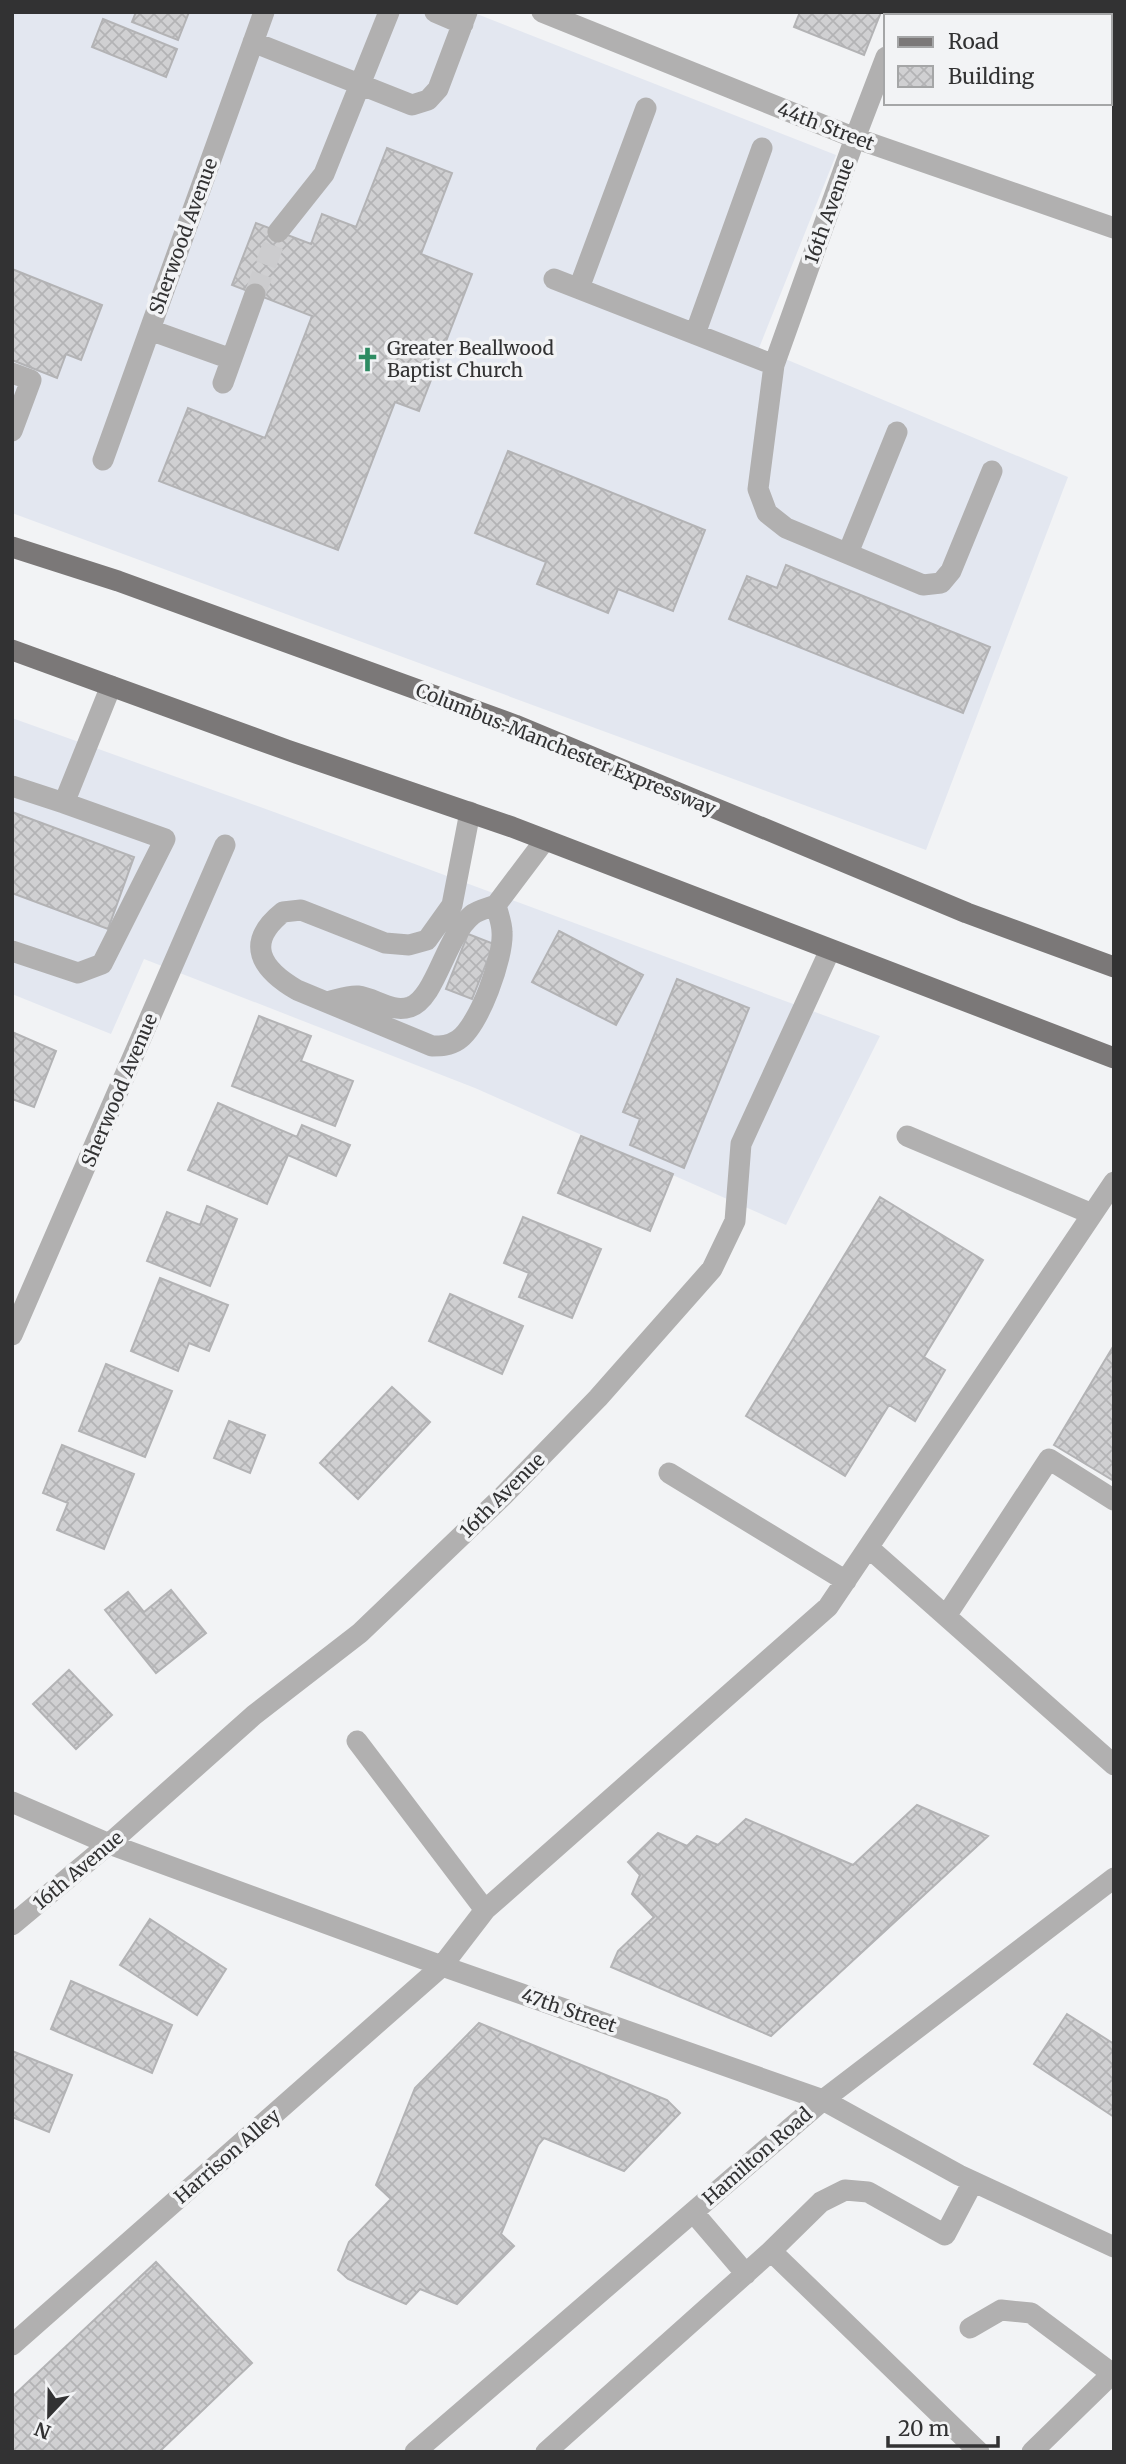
<svg xmlns="http://www.w3.org/2000/svg" width="1126" height="2464" font-family="Merriweather,serif">
	<defs>
		<pattern id="building-cross-hatch" width="8" height="8" patternUnits="userSpaceOnUse" patternTransform="scale(1.75)"><rect width="8" height="8" fill="#d0d0d2"/><path d="M0 0l8 8M0 8l8-8" fill="none" stroke="#b3b3b5"/></pattern>
	</defs>
	<rect width="100%" height="100%" fill="#f2f3f5"/>
	<path fill="#e3e7f0" d="M 12,12 L 472,12 L 836,155 L 759,348 L 1068,477 L 926,850 L 12,513 Z
		M 12,718 L 274,812 L 880,1036 L 786,1225 L 475,1088 L 144,959 L 111,1034 L 12,994 Z"/>
	<path fill="url(#building-cross-hatch)" stroke="#b3b3b5" stroke-width="2" d="M 136,12 L 189,12 L 178,40 L 132,22 Z
		M 800,12 L 881,12 L 864,55 L 794,27 Z
		M 103,19 L 177,49 L 166,77 L 92,47 Z
		M 387,148 L 452,173 L 421,254 L 472,274 L 419,411 L 395,402 L 338,550 L 159,481 L 188,408 L 265,438 L 312,316 L 232,285 L 256,223 L 311,244 L 322,214 L 356,227 Z
		M 12,269 L 102,305 L 81,360 L 66,354 L 57,378 L 12,360 Z
		M 508,451 L 705,530 L 673,611 L 618,589 L 608,613 L 537,584 L 546,562 L 475,533 Z
		M 786,565 L 990,647 L 963,713 L 729,619 L 747,576 L 777,588 Z
		M 12,812 L 134,857 L 108,929 L 12,893 Z
		M 559,931 L 643,975 L 616,1025 L 532,982 Z
		M 468,934 L 494,944 L 472,999 L 446,989 Z
		M 677,979 L 749,1008 L 684,1168 L 630,1145 L 640,1119 L 623,1112 Z
		M 259,1016 L 311,1036 L 301,1061 L 353,1081 L 335,1126 L 232,1086 Z
		M 12,1032 L 56,1051 L 34,1107 L 12,1099 Z
		M 218,1103 L 297,1137 L 302,1125 L 350,1145 L 336,1176 L 288,1155 L 267,1204 L 188,1170 Z
		M 581,1136 L 673,1174 L 650,1231 L 558,1193 Z
		M 880,1197 L 983,1260 L 924,1357 L 945,1370 L 915,1421 L 889,1405 L 845,1476 L 746,1416 Z
		M 207,1206 L 237,1219 L 210,1286 L 147,1261 L 167,1212 L 200,1225 Z
		M 523,1217 L 601,1249 L 572,1318 L 519,1297 L 529,1273 L 504,1263 Z
		M 160,1278 L 228,1305 L 209,1351 L 189,1343 L 178,1371 L 131,1351 Z
		M 450,1294 L 523,1326 L 502,1374 L 429,1341 Z
		M 1114,1345 L 1114,1481 L 1054,1445 Z
		M 106,1364 L 172,1391 L 145,1457 L 79,1431 Z
		M 392,1387 L 430,1422 L 358,1499 L 320,1463 Z
		M 229,1421 L 265,1435 L 250,1473 L 214,1458 Z
		M 62,1445 L 134,1474 L 104,1549 L 57,1530 L 68,1503 L 43,1493 Z
		M 171,1590 L 206,1633 L 156,1673 L 105,1610 L 128,1592 L 144,1612 Z
		M 69,1670 L 112,1715 L 76,1749 L 33,1704 Z
		M 917,1805 L 988,1836 L 771,2036 L 611,1967 L 618,1951 L 654,1917 L 632,1894 L 640,1875 L 628,1862 L 658,1833 L 687,1846 L 697,1836 L 718,1845 L 746,1819 L 853,1865 Z
		M 150,1919 L 226,1969 L 197,2015 L 120,1965 Z
		M 71,1981 L 172,2025 L 152,2073 L 51,2029 Z
		M 1067,2014 L 1114,2044 L 1114,2117 L 1034,2064 Z
		M 479,2023 L 667,2100 L 680,2113 L 624,2171 L 544,2138 L 538,2145 L 501,2234 L 514,2246 L 457,2304 L 420,2289 L 406,2304 L 348,2279 L 338,2270 L 349,2242 L 391,2199 L 376,2185 L 415,2088 Z
		M 12,2051 L 72,2075 L 49,2132 L 12,2117 Z
		M 156,2262 L 252,2363 L 159,2452 L 12,2452 L 12,2397 Z"/>
	<g fill="none" stroke-linecap="round" stroke-linejoin="round">
		<path stroke="#ccccce" stroke-width="21" stroke-dasharray="21 10" stroke-linecap="butt" d="M 255,294 L 278,232"/>
		<path stroke="#b1b0b0" stroke-width="21" d="M 435,12 L 463,24
			M 542,12 L 855,138 L 1114,228
			M 902,16 L 904,12
			M 253,42 L 412,105 L 428,100 L 438,89 L 467,12
			M 886,57 L 855,138 L 774,365 L 758,489 L 767,513 L 786,528 L 923,585 L 941,583 L 951,571 L 992,471
			M 278,232 L 324,174 L 389,12
			M 554,279 L 774,365
			M 579,288 L 646,108
			M 150,330 L 231,359
			M 695,334 L 762,148
			M 12,373 L 31,380 L 12,431
			M 223,383 L 255,294
			M 103,460 L 264,12
			M 848,553 L 897,432
			M 12,786 L 64,803 L 111,686
			M 470,812 L 452,905 L 427,940 L 409,945 L 385,943 L 301,910 L 283,912 C 244,943 261,969 297,990 L 432,1046 C 441,1046 449,1046 458,1040 C 479,1026 504,957 502,932 C 502,923 498,914 496,905 L 545,840
			M 12,951 L 78,973 L 102,964 L 165,839 L 64,803
			M 326,1002 C 336,1000 349,995 358,996 C 375,998 391,1013 410,1007 C 436,998 445,937 472,915 C 478,910 489,908 496,905
			M 907,1136 L 1092,1214
			M 12,1335 L 225,845
			M 669,1473 L 846,1581
			M 869,1548 L 1114,1765
			M 946,1616 L 1049,1459 L 1114,1500
			M 357,1741 L 485,1910
			M 12,1802 L 109,1844 L 442,1966 L 823,2100 L 959,2175 L 1114,2247
			M 12,1925 L 109,1844 L 254,1715 L 360,1633 L 503,1496 L 598,1398 L 712,1269 L 735,1221 L 741,1144 L 830,950
			M 693,2212 L 746,2274
			M 771,2251 L 821,2202 L 845,2190 L 868,2192 L 945,2235 L 973,2182
			M 970,2328 L 1001,2310 L 1031,2313 L 1114,2375
			M 12,2345 L 442,1966 L 485,1910 L 828,1607 L 1114,1182
			M 415,2452 L 823,2100 L 1114,1878
			M 546,2452 L 771,2251 L 979,2452
			M 1032,2452 L 1112,2374"/>
		<path stroke="#7b7878" stroke-width="21" d="M 12,547 L 118,581 L 515,725 L 967,913 L 1114,967
			M 12,650 L 287,750 L 512,827 L 1114,1058"/>
	</g>
	<defs>
		<symbol id="church-bare" viewBox="-9 -9 18 18"><path d="M-1.2-6h2.4v3.5h3.3v2.4h-3.3V6h-2.4V-.1h-3.3v-2.4h3.3Z" fill="#2d8b62" stroke="#f2f3f5" stroke-width="2.5" paint-order="stroke"/></symbol>
	</defs>
	<g fill-rule="evenodd">
		<use href="#church-bare" x="350" y="342" width="35" height="35"/>
	</g>
	<g text-anchor="middle" dominant-baseline="central" stroke-width="7" stroke-linejoin="round" paint-order="stroke">
		<g font-size="19" fill="#323233" stroke="#f2f3f5">
			<text transform="translate(826 126) rotate(21)">44th Street</text>
			<text transform="translate(829 211) rotate(-70)">16th Avenue</text>
			<text transform="translate(183 236) rotate(-70)">Sherwood Avenue</text>
			<text transform="translate(566 749) rotate(22)">Columbus-Manchester Expressway</text>
			<text transform="translate(119 1090) rotate(-67)">Sherwood Avenue</text>
			<text transform="translate(502 1495) rotate(-45)">16th Avenue</text>
			<text transform="translate(78 1870) rotate(-40)">16th Avenue</text>
			<text transform="translate(569 2010) rotate(19)">47th Street</text>
			<text transform="translate(227 2156) rotate(-41)">Harrison Alley</text>
			<text transform="translate(757 2156) rotate(-41)">Hamilton Road</text>
		</g>
		<g font-size="19" fill="#323233" stroke="#f2f3f5" text-anchor="start">
			<text x="387" y="348">Greater Beallwood<tspan x="387" dy="22">Baptist Church</tspan></text>
		</g>
	</g>
	<rect width="1126" height="2464" fill="none" stroke="#323233" stroke-width="28"/>
	<rect x="884" y="14" width="228" height="91" fill="#f2f3f5" stroke="#a5a6a7" stroke-width="2"/>
	<rect x="898" y="37" width="35" height="10" fill="#7b7878" stroke="#a5a6a7" stroke-width="2"/>
	<text x="948" y="49" font-size="21" fill="#323233">Road</text>
	<rect x="898" y="66" width="35" height="21" fill="url(#building-cross-hatch)" stroke="#a5a6a7" stroke-width="2"/>
	<text x="948" y="84" font-size="21" fill="#323233">Building</text>
	<g transform="translate(49 2415) rotate(202)" stroke="#f2f3f5" stroke-width="5" paint-order="stroke">
	<path d="M0-5L12 26L0 18L-12 26Z" fill="#323233"/>
	<text y="-10" font-size="19" font-weight="bold" text-anchor="middle" fill="#323233">N</text>
	</g>
	<path d="M888 2436v10h110v-10" fill="none" stroke="#323233" stroke-width="3.5"/>
	<text x="898" y="2436" font-size="21" fill="#323233" stroke="#f2f3f5" stroke-width="5" paint-order="stroke">20 m</text>
</svg>
